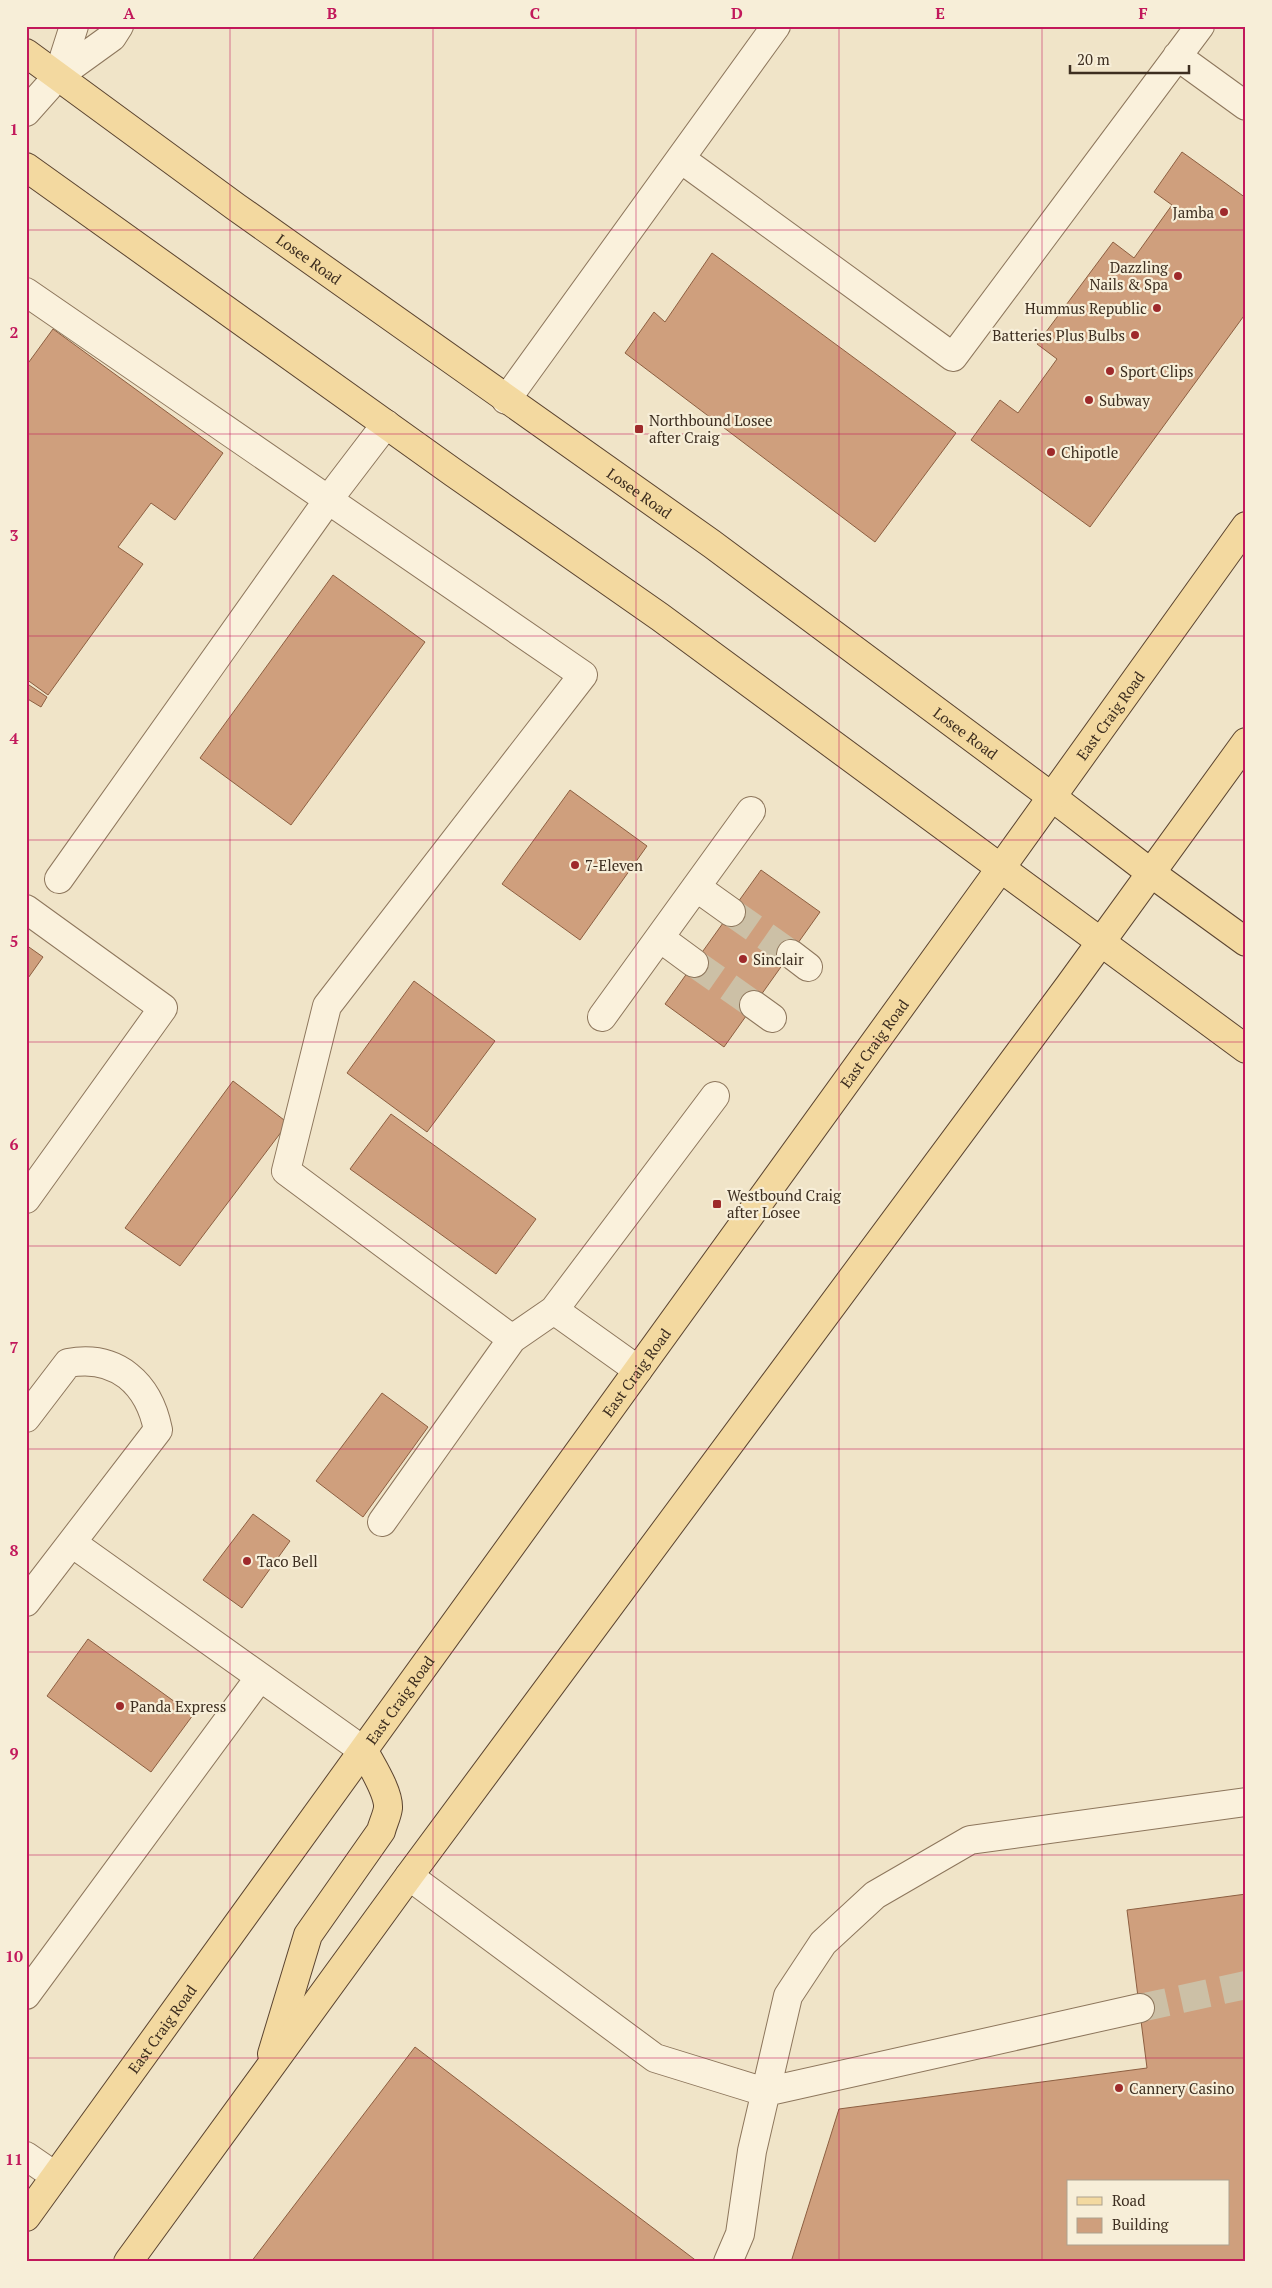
<svg xmlns="http://www.w3.org/2000/svg" width="1272" height="2288" font-family="'PT Serif',serif">
	<rect width="100%" height="100%" fill="#f0e4c8"/>
	<path fill="#cf9f7d" stroke="#8d5f41" fill-rule="evenodd" d="M 1182,152 L 1246,198 L 1246,313 L 1090,527 L 971,440 L 1000,400 L 1018,413 L 1057,359 L 1037,344 L 1113,242 L 1134,258 L 1172,205 L 1154,192 Z
		M 712,253 L 956,433 L 875,542 L 625,353 L 654,312 L 665,322 Z
		M 53,329 L 223,453 L 175,520 L 151,503 L 118,547 L 143,564 L 48,695 L 26,679 L 26,366 Z
		M 333,575 L 425,642 L 291,825 L 200,758 Z
		M 26,683 L 47,697 L 41,707 L 26,698 Z
		M 570,790 L 647,846 L 580,940 L 502,884 Z
		M 761,870 L 820,912 L 724,1047 L 665,1004 Z
		M 26,945 L 43,957 L 26,981 Z
		M 414,981 L 495,1041 L 427,1132 L 347,1073 Z
		M 233,1081 L 288,1123 L 180,1266 L 125,1228 Z
		M 391,1114 L 536,1219 L 496,1274 L 350,1169 Z
		M 382,1393 L 428,1427 L 363,1517 L 316,1481 Z
		M 253,1514 L 290,1541 L 242,1608 L 203,1580 Z
		M 88,1639 L 193,1715 L 151,1772 L 47,1696 Z
		M 1246,1894 L 1246,2262 L 791,2262 L 839,2109 L 1147,2068 L 1127,1910 ZM 1068,2182 L 1228,2182 L 1228,2244 L 1068,2244 Z
		M 415,2047 L 546,2147 L 698,2262 L 251,2262 Z"/>
	<g fill="none" stroke-linecap="round" stroke-linejoin="round">
		<path stroke="#ccc0a6" stroke-width="28" stroke-dasharray="28 14" stroke-linecap="butt" d="M 731,912 L 791,954
			M 694,963 L 754,1005
			M 1140,2008 L 1246,1985"/>
		<defs>
			<path id="minor" d="M 1177,56 L 1246,106
				M 58,76 L 74,26
				M 26,112 L 58,76 L 112,37 L 119,26
				M 681,159 L 953,357 L 1200,26
				M 26,292 L 583,675 L 327,1006 L 286,1171 L 512,1339
				M 506,400 L 776,26
				M 59,879 L 328,500 L 386,424
				M 696,887 L 731,912
				M 26,909 L 163,1008 L 26,1199
				M 660,938 L 694,963
				M 791,954 L 808,967
				M 754,1005 L 772,1018
				M 602,1017 L 751,811
				M 554,1310 L 638,1370
				M 26,1418 L 68,1363 C 117,1354 149,1384 158,1430 L 26,1602
				M 382,1522 L 512,1339 L 554,1310 L 715,1096
				M 72,1543 L 364,1751
				M 409,1876 L 655,2058 L 765,2092 L 1140,2008
				M 26,1995 L 260,1677
				M 26,2156 L 55,2176
				M 728,2262 L 740,2234 L 752,2151 L 788,1996 L 823,1943 L 875,1895 L 970,1840 L 1246,1802"/>
			<g id="major">
				<path id="s1" d="M 26,53 L 236,207 L 712,544 L 1052,797 L 1151,873 L 1246,942"/>
				<path d="M 26,167 L 454,473 L 660,617 L 1246,1049"/>
				<path d="M 272,2054 L 308,1935 L 381,1831 C 383,1823 387,1816 388,1808 C 389,1792 371,1765 364,1751"/>
				<path id="s2" d="M 26,2217 L 1000,869 L 1246,526"/>
				<path d="M 128,2262 L 409,1876 L 1069,986 L 1246,742"/>
			</g>
		</defs>
		<use href="#minor" stroke="#8d765c" stroke-width="30"/>
		<use href="#major" stroke="#5b4430" stroke-width="30"/>
		<use href="#minor" stroke="#faf1dc" stroke-width="28"/>
		<use href="#major" stroke="#f3d9a0" stroke-width="28"/>
	</g>
	<path fill="none" stroke="#c2185b" stroke-width="1" stroke-opacity="0.55" d="M 230,26 L 230,2262M 433,26 L 433,2262M 636,26 L 636,2262M 839,26 L 839,2262M 1042,26 L 1042,2262M 26,230 L 1246,230M 26,434 L 1246,434M 26,636 L 1246,636M 26,840 L 1246,840M 26,1042 L 1246,1042M 26,1246 L 1246,1246M 26,1449 L 1246,1449M 26,1652 L 1246,1652M 26,1855 L 1246,1855M 26,2058 L 1246,2058"/>
	<g fill="#9e2a2b" stroke="#f7eed8" stroke-width="2">
		<circle cx="1224" cy="212" r="5"/>
		<circle cx="1178" cy="276" r="5"/>
		<circle cx="1157" cy="308" r="5"/>
		<circle cx="1135" cy="335" r="5"/>
		<circle cx="1110" cy="371" r="5"/>
		<circle cx="1089" cy="400" r="5"/>
		<rect x="634" y="424" width="10" height="10" rx="2.5"/>
		<circle cx="1051" cy="452" r="5"/>
		<circle cx="575" cy="865" r="5"/>
		<circle cx="743" cy="959" r="5"/>
		<rect x="712" y="1199" width="10" height="10" rx="2.5"/>
		<circle cx="247" cy="1561" r="5"/>
		<circle cx="120" cy="1706" r="5"/>
		<circle cx="1119" cy="2088" r="5"/>
	</g>
	<g text-anchor="middle" dominant-baseline="central" stroke-width="4.5" stroke-linejoin="round" paint-order="stroke">
		<g font-size="15" fill="#3d2e20" stroke="#f7eed8" text-anchor="start">
			<text x="1214" y="212" text-anchor="end">Jamba</text>
			<text x="1168" y="267" text-anchor="end">Dazzling<tspan x="1168" dy="17">Nails &amp; Spa</tspan></text>
			<text x="1147" y="308" text-anchor="end">Hummus Republic</text>
			<text x="1125" y="335" text-anchor="end">Batteries Plus Bulbs</text>
			<text x="1120" y="371">Sport Clips</text>
			<text x="1099" y="400">Subway</text>
			<text x="649" y="420">Northbound Losee<tspan x="649" dy="17">after Craig</tspan></text>
			<text x="1061" y="452">Chipotle</text>
			<text x="585" y="865">7-Eleven</text>
			<text x="753" y="959">Sinclair</text>
			<text x="727" y="1195">Westbound Craig<tspan x="727" dy="17">after Losee</tspan></text>
			<text x="257" y="1561">Taco Bell</text>
			<text x="130" y="1706">Panda Express</text>
			<text x="1129" y="2088">Cannery Casino</text>
		</g>
		<g font-size="15" fill="#3d2e20" stroke="#f7eed8">
			<text stroke="none"><textPath href="#s1" startOffset="350">Losee Road</textPath></text>
			<text stroke="none"><textPath href="#s1" startOffset="755">Losee Road</textPath></text>
			<text stroke="none"><textPath href="#s2" startOffset="1852">East Craig Road</textPath></text>
			<text stroke="none"><textPath href="#s1" startOffset="1160">Losee Road</textPath></text>
			<text stroke="none"><textPath href="#s2" startOffset="1448">East Craig Road</textPath></text>
			<text stroke="none"><textPath href="#s2" startOffset="1042">East Craig Road</textPath></text>
			<text stroke="none"><textPath href="#s2" startOffset="638">East Craig Road</textPath></text>
			<text stroke="none"><textPath href="#s2" startOffset="232">East Craig Road</textPath></text>
		</g>
	</g>
	<rect width="1272" height="2288" fill="none" stroke="#f7eed8" stroke-width="55"/>
	<rect x="1067" y="2180" width="162" height="65" fill="#f7eed8" stroke="#ada18e"/>
	<rect x="1077" y="2197" width="25" height="8" fill="#f3d9a0" stroke="#ada18e"/>
	<text x="1112" y="2206" font-size="15" fill="#3d2e20">Road</text>
	<rect x="1077" y="2218" width="25" height="15" fill="#cf9f7d" stroke="#ada18e"/>
	<text x="1112" y="2230" font-size="15" fill="#3d2e20">Building</text>
	<path d="M1070 65v8h119v-8" fill="none" stroke="#3d2e20" stroke-width="2.5"/>
	<text x="1077" y="65" font-size="15" fill="#3d2e20" stroke="#f7eed8" stroke-width="4" paint-order="stroke">20 m</text>
	<rect x="28" y="28" width="1216" height="2232" fill="none" stroke="#c2185b" stroke-width="2"/>
	<g font-size="16" text-anchor="middle" font-weight="bold" fill="#c2185b">
		<text x="129" y="19">A</text>
		<text x="332" y="19">B</text>
		<text x="535" y="19">C</text>
		<text x="737" y="19">D</text>
		<text x="940" y="19">E</text>
		<text x="1143" y="19">F</text>
		<text x="14" y="135">1</text>
		<text x="14" y="338">2</text>
		<text x="14" y="541">3</text>
		<text x="14" y="744">4</text>
		<text x="14" y="947">5</text>
		<text x="14" y="1150">6</text>
		<text x="14" y="1353">7</text>
		<text x="14" y="1556">8</text>
		<text x="14" y="1759">9</text>
		<text x="14" y="1962">10</text>
		<text x="14" y="2165">11</text>
	</g>
</svg>
